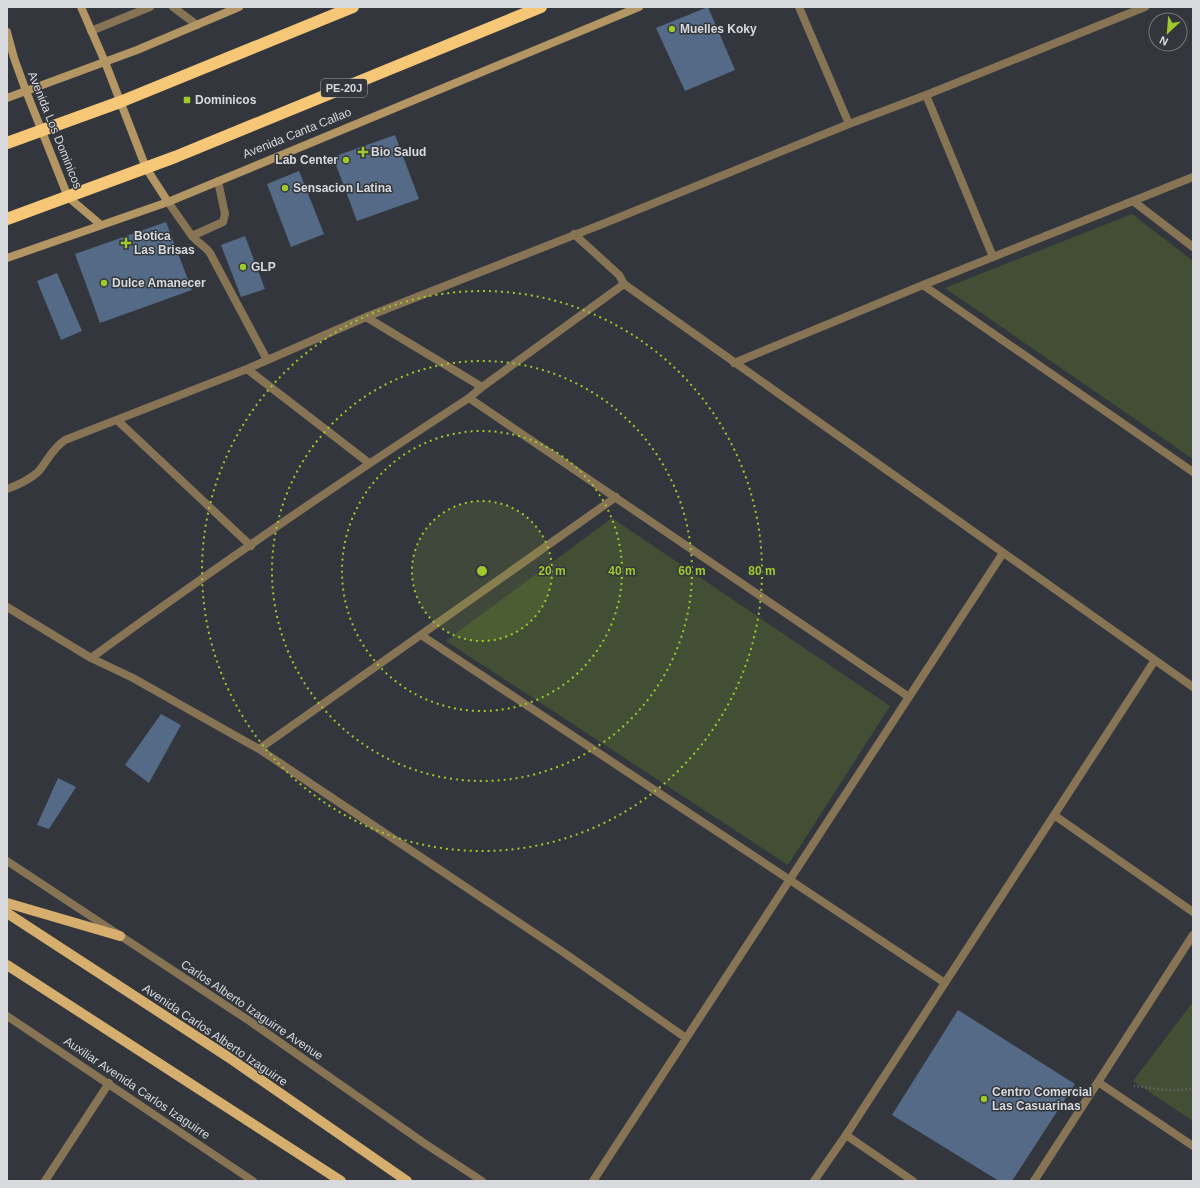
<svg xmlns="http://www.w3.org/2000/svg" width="1200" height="1188" font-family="Helvetica,sans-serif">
	<rect width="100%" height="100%" fill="#33373d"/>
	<path fill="#434f35" d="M 1132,214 L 1193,261 L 1193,459 L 945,288 Z
		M 612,518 L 890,706 L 788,865 L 446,641 Z
		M 1193,1002 L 1193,1121 L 1133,1081 Z"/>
	<path fill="#546a86" d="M 708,7 L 735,70 L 685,91 L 656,28 Z
		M 395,135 L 419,199 L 357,221 L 333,157 Z
		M 299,171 L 324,234 L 291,247 L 267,184 Z
		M 166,222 L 192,290 L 100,323 L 75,254 Z
		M 245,236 L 265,289 L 241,297 L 221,245 Z
		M 57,273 L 82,331 L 61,340 L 37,281 Z
		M 161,714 L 181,725 L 149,783 L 125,765 Z
		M 58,778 L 76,787 L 49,829 L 37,825 Z
		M 958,1010 L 1075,1084 L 1012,1181 L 999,1181 L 892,1115 Z"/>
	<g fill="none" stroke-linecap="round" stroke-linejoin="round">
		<path stroke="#6c7075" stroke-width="2.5" stroke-dasharray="1 3" stroke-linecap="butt" d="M 1134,1086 C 1153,1088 1175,1093 1193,1088"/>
		<path stroke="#867455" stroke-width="8" d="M 173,7 L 197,25
			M 91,31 L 150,7
			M 168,202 L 192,236 C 198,243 205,246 210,253 L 267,360
			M 192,236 L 223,222 L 225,214 L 218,181"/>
		<path stroke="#867455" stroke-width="8" d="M 799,7 L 849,124
			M 926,95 L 993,257
			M 1133,201 L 1193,247
			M 574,234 L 619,275 L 624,284
			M 923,285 L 1193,472
			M 366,317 L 482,387
			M 734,363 L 923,285 L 1193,177
			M 247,369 L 369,463
			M 469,398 L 909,697
			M 117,420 L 251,546
			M 7,489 C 18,485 29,480 38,472 C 48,460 51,450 65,440 L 247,369 L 366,317 L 605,223 L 849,124 L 926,95 L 1145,7
			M 7,607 L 91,658 L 133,678 L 259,749 L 563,952 L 686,1038
			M 421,635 L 945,983
			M 91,658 C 215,568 341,481 469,398 L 482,387 L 624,284 L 1193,687
			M 259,749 L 616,497
			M 1054,815 L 1193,912
			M 7,861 L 251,1022 L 424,1143 L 482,1181
			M 7,1016 L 253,1181
			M 1098,1082 L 1193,1146
			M 846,1135 L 913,1181
			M 45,1181 L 109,1083
			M 593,1181 L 1003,553
			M 814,1181 L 846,1135 L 1155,660
			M 1034,1181 L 1193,935"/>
		<path stroke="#b39663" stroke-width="8" d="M 81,7 L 105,62 L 146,168 L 168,202
			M 7,32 L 14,58 L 26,91 L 68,197 L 101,225
			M 7,98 L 137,50 L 239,7
			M 7,258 L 168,202 L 639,7"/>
		<path stroke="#d6af6e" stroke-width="10" d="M 7,903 L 120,936
			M 7,913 L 228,1057 L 407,1181
			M 7,965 L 341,1181"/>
		<path stroke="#f5c776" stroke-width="12" d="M 7,143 L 120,102 L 353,7
			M 7,219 L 175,157 L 541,7"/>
	</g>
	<circle cx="482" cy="571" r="70" fill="#a0c92b" fill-opacity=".12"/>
	<g fill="none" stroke="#a0c92b" stroke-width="2" stroke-dasharray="2 4">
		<circle cx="482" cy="571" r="70"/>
		<circle cx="482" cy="571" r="140"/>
		<circle cx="482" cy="571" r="210"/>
		<circle cx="482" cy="571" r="280"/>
	</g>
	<g fill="#a0c92b" stroke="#33373d" stroke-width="1.5">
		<circle cx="672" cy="29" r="4"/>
		<rect x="183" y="96" width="8" height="8" rx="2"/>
		<path d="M361 146h4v4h4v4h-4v4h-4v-4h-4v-4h4z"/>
		<circle cx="346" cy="160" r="4"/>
		<circle cx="285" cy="188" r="4"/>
		<path d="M124 237h4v4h4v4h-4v4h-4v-4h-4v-4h4z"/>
		<circle cx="243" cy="267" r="4"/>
		<circle cx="104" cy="283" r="4"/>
		<circle cx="984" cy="1099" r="4"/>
	</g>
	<g text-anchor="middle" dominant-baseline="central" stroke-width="3" stroke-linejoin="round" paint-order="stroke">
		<rect fill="#33373d" stroke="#a6a9ae" stroke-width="1" x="321" y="79" width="46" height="18" rx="3"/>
		<g font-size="11" font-weight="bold" fill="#d8dade">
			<text x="344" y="88">PE-20J</text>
		</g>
		<g font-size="12" font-weight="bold" fill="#d8dade" stroke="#33373d" text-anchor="start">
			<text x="680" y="29">Muelles Koky</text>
			<text x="195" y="100">Dominicos</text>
			<text x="371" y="152">Bio Salud</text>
			<text x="338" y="160" text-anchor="end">Lab Center</text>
			<text x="293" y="188">Sensacion Latina</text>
			<text x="134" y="236">Botica<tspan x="134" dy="14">Las Brisas</tspan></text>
			<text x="251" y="267">GLP</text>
			<text x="112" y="283">Dulce Amanecer</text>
			<text x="992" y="1092">Centro Comercial<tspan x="992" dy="14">Las Casuarinas</tspan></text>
		</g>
		<g font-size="12" fill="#d8dade" stroke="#33373d">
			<text transform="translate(55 130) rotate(68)">Avenida Los Dominicos</text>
			<text transform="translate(297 133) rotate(-22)">Avenida Canta Callao</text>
			<text transform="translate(252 1010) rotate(34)">Carlos Alberto Izaguirre Avenue</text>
			<text transform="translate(215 1035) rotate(34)">Avenida Carlos Alberto Izaguirre</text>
			<text transform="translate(137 1088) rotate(34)">Auxiliar Avenida Carlos Izaguirre</text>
		</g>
	</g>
	<circle cx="482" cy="571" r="6" fill="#a0c92b" stroke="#33373d" stroke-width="2"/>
	<g font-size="12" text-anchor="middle" font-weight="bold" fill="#a0c92b" stroke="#33373d" stroke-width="3" stroke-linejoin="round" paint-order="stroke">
		<text x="552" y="575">20 m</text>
		<text x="622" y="575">40 m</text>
		<text x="692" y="575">60 m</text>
		<text x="762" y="575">80 m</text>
	</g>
	<rect width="1200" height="1188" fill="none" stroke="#d8dade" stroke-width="16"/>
	<g transform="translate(1168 32) rotate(206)"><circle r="19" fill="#33373d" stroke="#75787d"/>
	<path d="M0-3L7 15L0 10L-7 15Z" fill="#a0c92b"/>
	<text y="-6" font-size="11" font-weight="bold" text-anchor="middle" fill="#d8dade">N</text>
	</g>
</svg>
